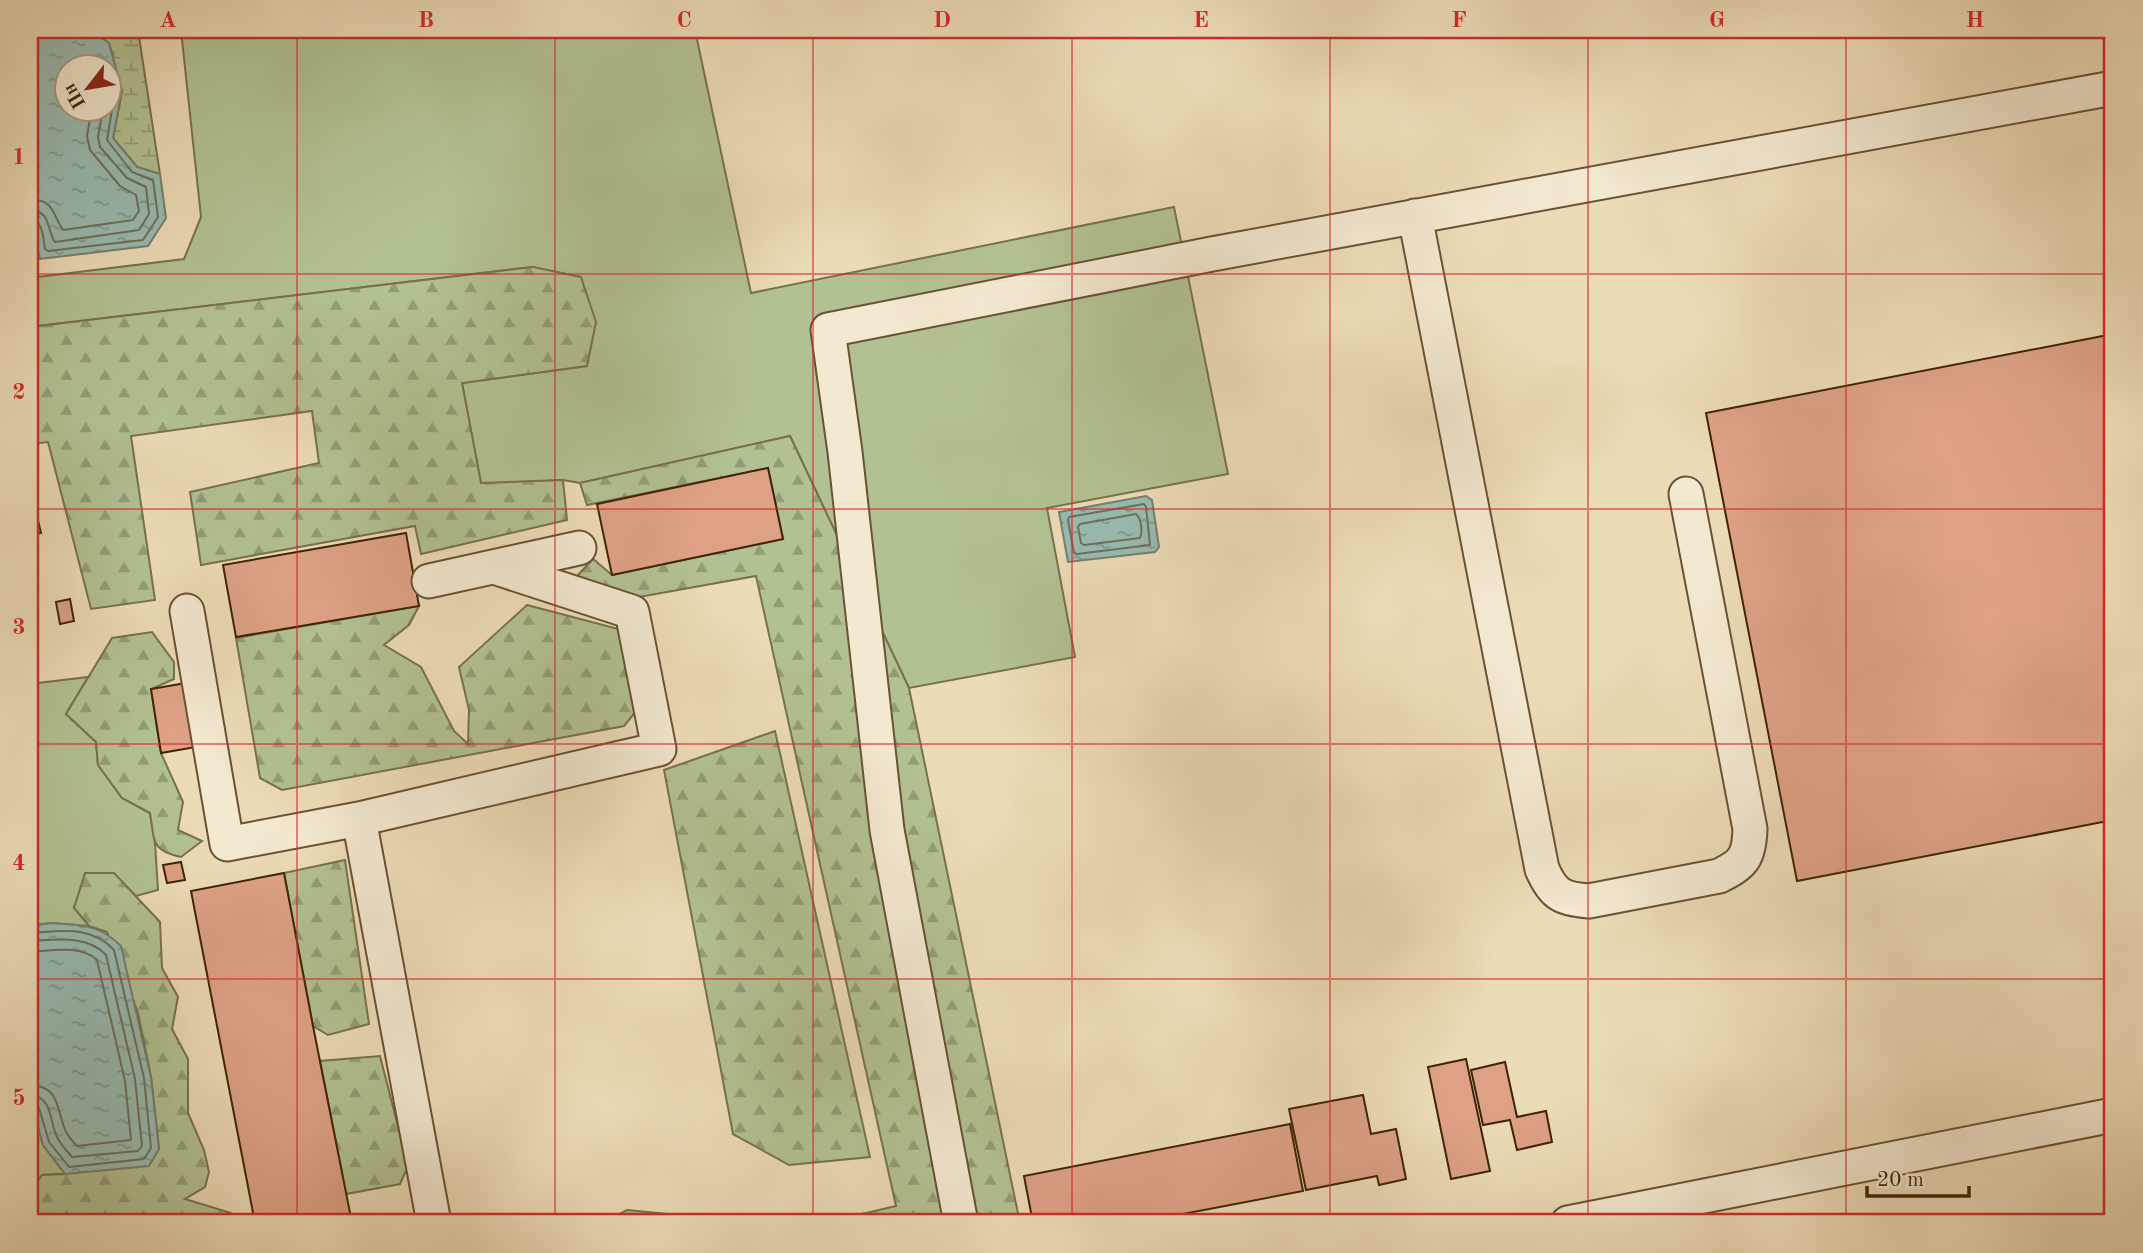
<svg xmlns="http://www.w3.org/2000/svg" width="2143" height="1253" font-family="'Old Standard TT',serif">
	<defs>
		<pattern id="forest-firs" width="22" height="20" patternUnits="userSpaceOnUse" patternTransform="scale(1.75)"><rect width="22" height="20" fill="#b2c193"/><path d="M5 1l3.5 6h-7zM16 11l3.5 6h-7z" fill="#929d76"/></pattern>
		<pattern id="wetland-marsh" width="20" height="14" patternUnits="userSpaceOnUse" patternTransform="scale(1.75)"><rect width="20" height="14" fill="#b2c193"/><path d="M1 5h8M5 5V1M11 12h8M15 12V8" fill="none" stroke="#929d76"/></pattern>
		<pattern id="water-ripples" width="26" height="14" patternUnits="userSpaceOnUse" patternTransform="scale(1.75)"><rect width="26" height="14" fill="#99bbb2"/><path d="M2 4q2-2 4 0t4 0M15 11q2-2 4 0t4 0" fill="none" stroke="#7e988f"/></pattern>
	</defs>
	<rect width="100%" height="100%" fill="#ecdbb7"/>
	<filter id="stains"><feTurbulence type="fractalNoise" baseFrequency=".00286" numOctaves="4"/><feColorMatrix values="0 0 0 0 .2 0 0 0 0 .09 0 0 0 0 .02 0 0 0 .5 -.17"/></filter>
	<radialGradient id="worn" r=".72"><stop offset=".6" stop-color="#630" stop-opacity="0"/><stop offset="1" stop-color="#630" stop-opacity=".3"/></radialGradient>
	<path fill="#b2c193" stroke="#78724c" stroke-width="2" d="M 181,30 L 695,30 L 751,293 L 1174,207 L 1228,474 L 1047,508 L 1075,657 L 909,688 L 790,436 L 580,483 L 563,480 L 481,484 L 462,383 L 586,366 L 581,277 L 532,267 L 30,327 L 30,278 L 184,259 L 201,217 Z
		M 88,677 L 66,714 L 96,742 L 98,765 L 122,798 L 150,813 L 155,843 L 158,890 L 136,896 L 114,874 L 74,907 L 89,926 L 51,923 L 30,926 L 30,684 Z
		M 30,1097 L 43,1145 L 65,1174 L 42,1175 L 30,1193 Z"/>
	<path fill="url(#forest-firs)" stroke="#78724c" stroke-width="2" d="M 533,267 L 581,277 L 596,322 L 587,366 L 462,383 L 481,483 L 563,480 L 567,520 L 421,554 L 415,526 L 201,565 L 190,492 L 319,463 L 312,411 L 131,436 L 155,600 L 91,609 L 48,442 L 30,444 L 30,327 Z
		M 790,436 L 909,688 L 1020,1223 L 823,1223 L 896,1206 L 756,576 L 595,605 L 578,575 L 593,559 L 612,575 L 783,539 L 768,468 L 587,505 L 580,483 Z
		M 527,605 L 626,631 L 641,705 L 624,726 L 282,790 L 260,778 L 236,638 L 419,606 L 409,625 L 384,645 L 421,667 L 454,731 L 468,744 L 469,710 L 459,667 Z
		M 152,632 L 174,662 L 174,679 L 151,689 L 161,753 L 183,802 L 178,830 L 202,841 L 181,857 C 150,850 155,841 150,813 L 122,798 L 98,765 L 96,742 L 66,714 L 112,638 Z
		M 775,731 L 870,1157 L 789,1165 L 733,1134 L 664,770 Z
		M 345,860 L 369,1024 L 328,1035 L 313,1026 L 284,873 Z
		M 85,873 L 114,873 L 160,922 L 162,968 L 178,997 L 172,1029 L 188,1059 L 188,1113 L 204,1150 L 209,1172 L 205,1187 L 185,1199 L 231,1213 L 236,1223 L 30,1223 L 30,1193 L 42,1175 L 65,1174 L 159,1149 L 151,1077 L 138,1013 L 107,932 L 89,926 L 74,908 Z
		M 380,1056 L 408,1166 L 400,1184 L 346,1194 L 320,1061 Z
		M 627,1210 L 688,1216 L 692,1223 L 603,1223 Z"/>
	<path fill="url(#wetland-marsh)" stroke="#78724c" stroke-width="2" d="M 90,30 L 138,30 L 160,174 L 137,167 L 113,138 L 122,91 L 109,43 Z"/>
	<path fill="url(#water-ripples)" stroke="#757f6d" stroke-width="2" fill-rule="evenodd" d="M 32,30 L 90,30 L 109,43 L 122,91 L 113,138 L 137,167 L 160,174 L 166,218 L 148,246 L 40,259 L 30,217 L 30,36 ZM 66,66 L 108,66 L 108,108 L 66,108 Z
		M 1146,496 L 1152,500 L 1159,547 L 1155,552 L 1068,562 L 1059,512 Z
		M 51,923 C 82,926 97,923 121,946 L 151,1077 L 159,1149 L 149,1166 L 65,1174 L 43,1145 L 30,1097 L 30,926 Z"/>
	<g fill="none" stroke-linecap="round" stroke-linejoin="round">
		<path stroke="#6c705c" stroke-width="2" d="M 30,199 C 55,200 52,214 63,230 L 133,220 L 139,211 L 136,195 L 120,186 L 90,150 L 87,136 L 92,108
			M 30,210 C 51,211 46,228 55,242 L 139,230 L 149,214 L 146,187 L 127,178 L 100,147 L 98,137 L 103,108
			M 30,218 C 43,220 43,238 45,249 L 48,251 L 143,240 L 158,217 L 153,180 L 132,172 L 107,140 L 115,92 L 108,68
			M 1144,504 L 1146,507 L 1150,545 L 1077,554 L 1074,553 L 1068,520 L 1069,517 Z
			M 1136,514 C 1141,518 1143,532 1140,538 L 1084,545 L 1081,543 L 1078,527 L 1080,524 Z
			M 30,933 C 61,931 91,925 114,950 L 144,1078 L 151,1148 L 144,1159 L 69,1167 L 49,1142 L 39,1108 L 30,1104
			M 30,941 C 55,940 87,934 106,955 L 135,1079 L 142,1146 L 138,1151 L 72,1157 C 68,1152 62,1146 58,1139 C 49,1123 54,1097 30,1095
			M 30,952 C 49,951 82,944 97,960 L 125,1081 L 131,1140 L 77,1146 C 73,1142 69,1137 66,1132 C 56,1110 61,1086 30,1085"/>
	</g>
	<path fill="#dea186" stroke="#3e2406" stroke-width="2" d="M 2113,334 L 2113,820 L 1797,881 L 1706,413 Z
		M 768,468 L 783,539 L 612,575 L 597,504 Z
		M 36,512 L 41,533 L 30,535 L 30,513 Z
		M 406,533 L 419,606 L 236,637 L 223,565 Z
		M 70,599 L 74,621 L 60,624 L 56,602 Z
		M 186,683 L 196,747 L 161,753 L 151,689 Z
		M 181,862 L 185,880 L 167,883 L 163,865 Z
		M 284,873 L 313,1026 L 352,1223 L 255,1223 L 191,891 Z
		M 1466,1059 L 1490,1171 L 1451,1179 L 1428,1067 Z
		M 1505,1062 L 1517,1117 L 1546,1111 L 1552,1142 L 1517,1150 L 1510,1120 L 1483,1125 L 1471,1070 Z
		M 1363,1095 L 1371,1134 L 1396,1129 L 1406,1179 L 1379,1185 L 1377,1176 L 1306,1190 L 1289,1109 Z
		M 1290,1124 L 1303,1191 L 1136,1223 L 1033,1223 L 1024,1176 Z"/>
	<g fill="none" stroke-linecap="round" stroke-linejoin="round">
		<defs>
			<path id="minor" d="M 1415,216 L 1542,869 C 1553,894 1561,899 1589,901 L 1719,876 C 1744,864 1749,857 1750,829 L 1686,494
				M 429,581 L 579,548
				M 187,611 L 227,844 L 359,819 L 434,1223
				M 359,819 L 659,749 L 632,612 L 494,567
				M 961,1223 L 887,830 L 845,452 L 828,330 L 1212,254 L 2113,88
				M 1568,1223 L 2113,1115"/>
		</defs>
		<use href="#minor" stroke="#6a5232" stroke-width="37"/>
		<use href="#minor" stroke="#f3e8d0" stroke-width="33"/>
	</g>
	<path fill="none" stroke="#d62828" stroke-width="2" stroke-opacity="0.55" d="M 297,30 L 297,1223M 555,30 L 555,1223M 813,30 L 813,1223M 1072,30 L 1072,1223M 1330,30 L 1330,1223M 1588,30 L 1588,1223M 1846,30 L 1846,1223M 30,274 L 2113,274M 30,509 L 2113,509M 30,744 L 2113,744M 30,979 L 2113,979"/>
	<rect width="2143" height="1253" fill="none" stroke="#ecdbb7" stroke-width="77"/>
	<g transform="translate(88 88) rotate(239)"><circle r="33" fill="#f3e8d0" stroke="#ab9a7f" stroke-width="2"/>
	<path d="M0-5L12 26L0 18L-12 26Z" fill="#8f2418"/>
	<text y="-10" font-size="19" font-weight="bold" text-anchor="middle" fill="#3e2406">Пн</text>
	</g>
	<path d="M1867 1186v10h102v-10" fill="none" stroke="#3e2406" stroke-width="3.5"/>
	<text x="1877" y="1186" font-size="21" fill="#3e2406" stroke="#f3e8d0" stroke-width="5" paint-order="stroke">20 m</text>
	<rect x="38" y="38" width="2066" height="1176" fill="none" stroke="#d62828" stroke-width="2.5"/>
	<g font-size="23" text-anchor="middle" font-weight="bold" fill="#d62828">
		<text x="168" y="27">A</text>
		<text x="426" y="27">B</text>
		<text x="684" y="27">C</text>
		<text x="942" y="27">D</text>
		<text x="1201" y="27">E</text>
		<text x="1459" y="27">F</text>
		<text x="1717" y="27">G</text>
		<text x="1975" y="27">H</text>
		<text x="19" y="164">1</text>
		<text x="19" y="399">2</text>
		<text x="19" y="634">3</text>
		<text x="19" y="870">4</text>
		<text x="19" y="1105">5</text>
	</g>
	<rect width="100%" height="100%" filter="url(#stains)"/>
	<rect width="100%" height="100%" fill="url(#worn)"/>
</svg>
